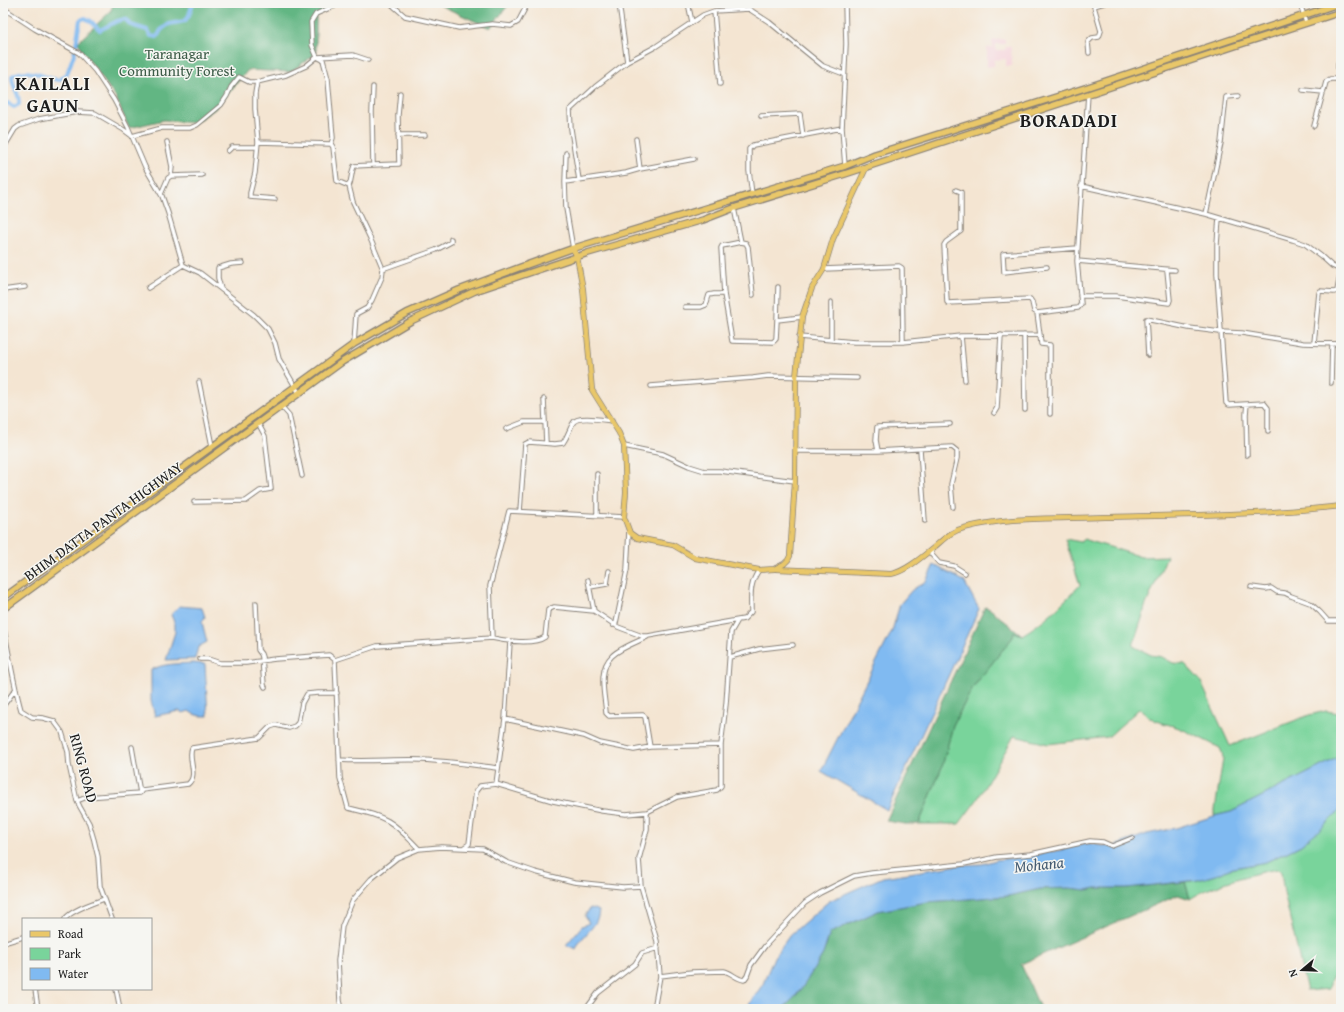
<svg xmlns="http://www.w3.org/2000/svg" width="1344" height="1012" font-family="'Gentium Book Plus',serif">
	<rect width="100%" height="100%" fill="#f6f6f2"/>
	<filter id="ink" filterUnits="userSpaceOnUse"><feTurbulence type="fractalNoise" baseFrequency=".025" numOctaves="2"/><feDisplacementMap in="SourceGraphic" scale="8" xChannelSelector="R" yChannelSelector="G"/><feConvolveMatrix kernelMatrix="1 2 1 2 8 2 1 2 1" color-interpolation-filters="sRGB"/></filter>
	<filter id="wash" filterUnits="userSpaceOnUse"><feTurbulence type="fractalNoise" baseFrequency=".012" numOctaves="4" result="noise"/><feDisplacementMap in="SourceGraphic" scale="16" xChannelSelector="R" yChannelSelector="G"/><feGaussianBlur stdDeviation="0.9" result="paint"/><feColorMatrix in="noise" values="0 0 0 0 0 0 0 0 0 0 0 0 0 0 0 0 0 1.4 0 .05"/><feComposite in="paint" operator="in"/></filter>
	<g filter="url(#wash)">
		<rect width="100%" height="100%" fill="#f4e5d2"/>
		<path fill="#f6cfd8" d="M 1005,39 L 1005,44 L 996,44 L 996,50 L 1005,50 L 1006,47 L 1011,47 L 1012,66 L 1006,66 L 1006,59 L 994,60 L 994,66 L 987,67 L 987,48 L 993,47 L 992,41 L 994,40 Z"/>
		<path fill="#79d49b" stroke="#4a785c" d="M 1065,539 L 1081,542 L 1085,539 L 1092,542 L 1110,547 L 1141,557 L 1167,556 L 1145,607 L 1142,618 L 1133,646 L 1151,655 L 1162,657 L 1173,663 L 1185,664 L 1200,680 L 1230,746 L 1309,715 L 1326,711 L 1339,713 L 1341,714 L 1341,756 L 1231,812 L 1214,816 L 1223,759 L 1222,753 L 1220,748 C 1206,741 1193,734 1179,728 C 1163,722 1152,723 1140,708 L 1108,737 L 1048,744 L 1014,736 L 977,800 L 959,824 L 919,824 L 942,767 L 953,725 L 973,687 L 1013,637 L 1014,632 L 1022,635 C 1044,622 1062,604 1080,585 Z
			M 1341,809 L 1341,976 L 1335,974 L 1331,979 L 1329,989 L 1307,991 L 1284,893 L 1281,872 L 1278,869 C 1253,873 1211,885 1190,899 L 1185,882 L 1198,880 L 1219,874 L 1229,869 L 1266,862 L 1287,852 L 1301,845 Z"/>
		<path fill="#62b683" stroke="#3f6950" d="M 114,3 L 338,3 L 316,16 L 316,54 L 290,72 L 248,70 L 215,109 L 194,123 L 164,120 L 129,128 L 116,98 L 83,51 L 78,42 L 110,12 Z
			M 435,3 L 510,3 L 490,28 Z
			M 985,607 L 990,609 L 1022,635 L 1014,632 L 1013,637 L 973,687 L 953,725 L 942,767 L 919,824 L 905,824 L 886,821 Z
			M 1185,882 L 1190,899 L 1178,895 L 1021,964 L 1040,1008 L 1039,1009 L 782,1009 L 794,998 L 804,985 L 823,954 L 830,933 L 878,911 L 927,902 L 1008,896 L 1040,889 L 1069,888 L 1087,890 L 1096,888 L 1127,888 Z"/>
		<path fill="#80baf1" stroke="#4e6b86" d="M 934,565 L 964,581 L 979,609 L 887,810 L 821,771 L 892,631 L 900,604 L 912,590 L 926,581 Z
			M 179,606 L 202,608 L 205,617 L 202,622 L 207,642 L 198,647 L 195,659 L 166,660 L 175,632 L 175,624 L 171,615 Z
			M 193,663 L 205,664 L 208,716 C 201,716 195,716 189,711 L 183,713 L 179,711 L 155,716 L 151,701 L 151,670 C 164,663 179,664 193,663 Z
			M 1341,756 L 1341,809 L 1324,826 L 1301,845 L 1287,852 L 1266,862 L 1229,869 L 1219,874 L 1198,880 L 1127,888 L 1096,888 L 1087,890 L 1069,888 L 1040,889 L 1008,896 L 927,902 L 878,911 L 830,933 L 823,954 L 804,985 L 794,998 L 782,1009 L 746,1009 L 763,984 L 774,957 L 790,935 L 829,901 L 883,877 L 960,865 L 982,864 L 996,860 L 1028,856 L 1066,849 L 1085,843 L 1112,847 L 1147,834 L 1176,828 L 1214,816 L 1231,812 Z
			M 590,908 L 595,909 L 599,911 C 598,928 581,935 576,949 L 566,945 L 582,926 L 589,923 L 585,916 Z"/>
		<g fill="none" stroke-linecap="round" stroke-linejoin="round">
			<path stroke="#80baf1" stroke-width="4" d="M 3,100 L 14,107 L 19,104 C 20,93 12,88 12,76 C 30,66 42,78 59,80 L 67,74 L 75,51 L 80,20 L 85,18 C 94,21 93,25 100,30 L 117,21 L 125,19 L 131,25 L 147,30 L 151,36 L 157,37 L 161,30 L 169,24 L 185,21 L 189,15 L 193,3"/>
		</g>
	</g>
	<g filter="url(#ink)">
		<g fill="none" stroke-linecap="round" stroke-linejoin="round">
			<defs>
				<path id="minor" d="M 341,3 L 316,14 L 311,22 L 312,45 L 317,57 L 323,60 L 328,79 L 333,138 L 331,144 L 333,147 L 337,181 L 349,186 L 353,202 L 370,238 L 383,269 L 382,277 L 372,300 L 367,308 L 356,314 L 354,344
					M 390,3 L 405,16 L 459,28 L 492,24 L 511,26 L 518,22 L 528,3
					M 619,3 L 627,62
					M 688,3 L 692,22
					M 1300,3 L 1306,23
					M 1094,6 L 1104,3
					M 3,8 L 35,29 L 79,53 L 95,71 L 114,100 L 128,127 L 145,167 L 162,196 L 168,213 L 183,265 L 200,273 L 222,290 L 254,315 L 268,329 L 275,343 L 279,359 L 299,393
					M 714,11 L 720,84
					M 1089,53 L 1088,42 L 1092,38 L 1099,37 L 1101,31 L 1093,3
					M 257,82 L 255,94 L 255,109 L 258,142 L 255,173 L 250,193 L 250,197 L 275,199
					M 1303,90 L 1323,92
					M 761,116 L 800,114 L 803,136
					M 1314,126 L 1326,82 L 1330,79 L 1336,79 L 1338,76 L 1338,64 L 1341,63
					M 398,135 L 425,135
					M 167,142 L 172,167 L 171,176
					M 258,142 L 331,144
					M 3,149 L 15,129 L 19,126 L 39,119 L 77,112 L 95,113 L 124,130 L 132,136 L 162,128 L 190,128 L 197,125 L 221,105 L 227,96 L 231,87 L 239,77 L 249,82 L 257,82 L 286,75 L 306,66 L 317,57 L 353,55 L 368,60
					M 228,151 L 232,147 L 257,147
					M 373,165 L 399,164 L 398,115 L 400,93
					M 845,166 L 842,128 L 846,44 L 845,3
					M 640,169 L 694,159
					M 579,180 L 571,129 L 570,110 L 595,87 L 627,62 L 655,47 L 703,15 L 714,11 L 749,9 L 769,22 L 823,66 L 844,74
					M 565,182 L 566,153
					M 349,186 C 352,179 351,173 354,166 L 373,165 L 372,112 L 373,87
					M 1081,186 L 1206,214 L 1293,240 L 1305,244 L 1321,256 L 1332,266 L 1341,270
					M 956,190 L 961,192 L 961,231 L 946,242 L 944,245 L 947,302 L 948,303 L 1030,299 L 1032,302 L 1034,311 L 1037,313
					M 161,194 L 168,178 L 171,176 L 202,175
					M 752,194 L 749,171 L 749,149 L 753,145 L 842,128
					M 734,208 L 741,242 L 746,243 L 748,247 L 753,295
					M 1206,214 L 1221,143 L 1226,97 L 1238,96
					M 1219,218 L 1217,244 L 1217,274 L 1226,403 L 1229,405 L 1264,403 L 1268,408 L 1268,431
					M 741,242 L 722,246 L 721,248 L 724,294 L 732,341 L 773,342 L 776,339 L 777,320 L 802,317
					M 573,249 L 566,208 L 565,182 L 626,173 L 640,169 L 636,139
					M 1077,261 L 1175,270
					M 1047,267 L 1004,272 L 1003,254 L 1078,248
					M 383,269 L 385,268 L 436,250 L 451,242 L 451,239
					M 824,269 L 899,266 L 902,268 L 903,342 L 961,336 L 1040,335 L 1037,313 L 1078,308 L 1081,304 L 1077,261 L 1088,94
					M 148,288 L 183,265
					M 221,289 L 218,278 L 218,268 L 231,264 L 243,263
					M 3,290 L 25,287
					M 1080,296 L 1116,296 L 1169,303 L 1170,300 L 1167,270
					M 685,307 L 701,307 L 706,305 L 709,295 L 714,294 L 724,294
					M 777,320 L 778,287
					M 1024,335 L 1025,410
					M 1040,335 L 1041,344 L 1050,345 L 1050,414
					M 961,336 L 965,380
					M 799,337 L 854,342 L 903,342
					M 831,340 L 831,302
					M 1314,343 L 1319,293 L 1320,291 L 1334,292 L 1337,291 L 1341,270
					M 1148,355 L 1146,319 L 1189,328 L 1220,332 L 1242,333 L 1303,343 L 1341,344
					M 199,382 L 212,446
					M 1331,383 L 1332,344
					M 651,386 L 753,378 L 768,376 L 857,378
					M 544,399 L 546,443
					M 281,406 L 289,415 L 302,476
					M 994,413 L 997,408 L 1001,335
					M 506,429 L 524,422 L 545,422
					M 624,446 L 663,454 L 689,466 L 705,471 L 720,471 L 795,481
					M 920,449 L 925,521
					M 796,451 L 878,451 L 876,440 L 877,427 L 950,424
					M 878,451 L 952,447 L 957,451 L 957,458 L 951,484 L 953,507
					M 1247,455 L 1246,414 L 1247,404
					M 194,502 L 246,501 L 260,491 L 271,489 L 265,436 L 258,423
					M 520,511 L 525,444 L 529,442 L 555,444 L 563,443 C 568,436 569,430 573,423 C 577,415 603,420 612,421
					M 597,516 L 597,474
					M 624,517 L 509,511 L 490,586 L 492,638 C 505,641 534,645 545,637 L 548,610 L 554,607 L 594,611 L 618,627 L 642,636 L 648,636 L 738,620
					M 932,550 L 931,554 L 939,563 L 954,566 L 965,573
					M 588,580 L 594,611
					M 590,587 L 607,584 L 609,571
					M 1251,587 L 1266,589 L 1271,588 L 1277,592 L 1285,593 L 1291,596 L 1310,603 L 1320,612 L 1328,621 L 1341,621
					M 256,603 L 258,650 L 261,654 L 262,657 L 264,685 L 265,687
					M 3,624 C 9,653 13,682 21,710 L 32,717 L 43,718 L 54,721 L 62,732 L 68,752 L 69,765 L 77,801 L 80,807 L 89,823 L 94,840 L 98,857 L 100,886 L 112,919
					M 613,625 L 616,623 L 627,570 L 629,531
					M 647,637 C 637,642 620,648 612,656 C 597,670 605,696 606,713 L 609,716 L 643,715 L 645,717 L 650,747
					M 492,638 L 377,646 L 335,660 L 340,778 L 348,808 C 361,811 376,814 388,821 C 400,828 409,839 419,849 L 441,847 L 463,848 L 469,844 L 476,791 L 480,786 L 496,784
					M 510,642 L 505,719 L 496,784 L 553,801 L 602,811 L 626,814 L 647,812
					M 730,657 L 759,649 L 793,645
					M 200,659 L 208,659 L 220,663 L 246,663 L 275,659 L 329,655 L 335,660
					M 3,706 L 15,690
					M 505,719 L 584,736 L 600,743 L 634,750 L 650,747 L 721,745
					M 132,747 L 140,793
					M 339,760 C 367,762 394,759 422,760 C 448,761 473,765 498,768
					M 77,801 L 87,797 L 140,793 L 142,790 L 188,784 C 199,775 187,758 192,748 L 259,738 L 270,727 L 276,725 L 289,728 L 295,726 L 298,723 L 302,703 L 307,694 L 318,693 L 337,693
					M 463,848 L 483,849 L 506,862 L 535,872 L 574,882 L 623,887 L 641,886
					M 65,919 C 71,910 94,903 104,899
					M 3,943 L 23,937
					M 660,976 L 692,972 L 724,971 C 731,972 736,979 744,980 L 747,976 L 751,965 L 765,946 L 805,903 L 820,893 L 854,876 L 872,873 L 964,864 L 997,857 L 1031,854 L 1090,841 L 1103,842 L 1112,846 L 1132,838
					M 35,989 L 38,1009
					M 116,989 L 120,1009
					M 342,1009 L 340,1001 L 338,961 L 342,926 L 353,900 L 371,879 L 397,858 L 419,849
					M 586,1009 L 598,993 L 635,964 L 642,953 L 658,948
					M 654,1009 L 660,976 L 657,941 L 641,886 L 639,859 L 647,829 L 647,812 L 677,797 L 717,790 L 721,786 L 721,745 L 726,704 L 731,632 L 738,620 L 744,619 L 751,612 C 751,596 749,584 759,570"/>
				<path id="major" d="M 573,249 L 577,257 L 583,289 L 592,390 L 619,433 L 624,446 L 626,492 L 624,517 L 630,533 L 637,538 L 673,545 L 695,558 L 759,570 L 774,569 L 784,564 L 788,560 L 790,556 L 795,481 L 796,377 L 802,317 L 812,288 L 824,269 L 833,239 L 867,166
					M 776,569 L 891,574 C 904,572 921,558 932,549 C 942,541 950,531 964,528 C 1010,516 1058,519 1105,517 C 1166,515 1227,516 1287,511 C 1305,510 1323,508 1341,506"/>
				<path id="highway" d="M 3,598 L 354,344 L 407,313 L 459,290 L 521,267 L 571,249 L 845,166 L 875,154 L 1088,87 L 1341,3
					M 3,609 L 342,362 L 411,321 L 475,291 L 588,253 L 703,220 L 734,208 L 845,174 L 1244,43 L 1341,12"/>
			</defs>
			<use href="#minor" stroke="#888077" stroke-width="5.5"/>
			<use href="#major" stroke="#888077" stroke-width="6"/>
			<use href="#highway" stroke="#888077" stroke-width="8"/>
			<use href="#minor" stroke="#fff" stroke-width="3.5"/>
			<use href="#major" stroke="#e9c769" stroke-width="4.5"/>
			<use href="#highway" stroke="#e9c769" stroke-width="5.5"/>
		</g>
	</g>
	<g text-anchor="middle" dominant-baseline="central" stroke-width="3" stroke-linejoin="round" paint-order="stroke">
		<g font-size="15" fill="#3d5c48" stroke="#f6f6f2">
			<text x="177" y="53">Taranagar<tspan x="177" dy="17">Community Forest</tspan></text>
		</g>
		<g font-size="15" fill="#1c1c1c" stroke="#f6f6f2">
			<text transform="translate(103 521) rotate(-36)">BHIM DATTA PANTA HIGHWAY</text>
			<text transform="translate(84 768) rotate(75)">RING ROAD</text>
		</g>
		<g font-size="16" font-style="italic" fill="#445b71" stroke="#f6f6f2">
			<text transform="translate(1039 864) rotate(-6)">Mohana</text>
		</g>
		<g font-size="19" font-weight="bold" letter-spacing="1" fill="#1c1c1c" stroke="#f6f6f2">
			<text x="53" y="83">KAILALI<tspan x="53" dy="22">GAUN</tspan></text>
			<text x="1069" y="120">BORADADI</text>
		</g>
	</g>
	<rect width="1344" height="1012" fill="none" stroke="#f6f6f2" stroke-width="16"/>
	<rect x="22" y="918" width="130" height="72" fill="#f6f6f2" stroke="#9f9f9c"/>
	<rect x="30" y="931" width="20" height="6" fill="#e9c769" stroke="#9f9f9c"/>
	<text x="58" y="938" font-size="12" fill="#1c1c1c">Road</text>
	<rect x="30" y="948" width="20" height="12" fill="#79d49b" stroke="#9f9f9c"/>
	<text x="58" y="958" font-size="12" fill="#1c1c1c">Park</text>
	<rect x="30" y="968" width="20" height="12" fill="#80baf1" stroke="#9f9f9c"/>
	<text x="58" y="978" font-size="12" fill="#1c1c1c">Water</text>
	<g transform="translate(1302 970) rotate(251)" stroke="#f6f6f2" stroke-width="3" paint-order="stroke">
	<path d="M0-3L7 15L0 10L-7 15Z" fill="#1c1c1c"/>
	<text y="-6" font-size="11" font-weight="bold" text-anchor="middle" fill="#1c1c1c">N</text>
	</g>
</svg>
